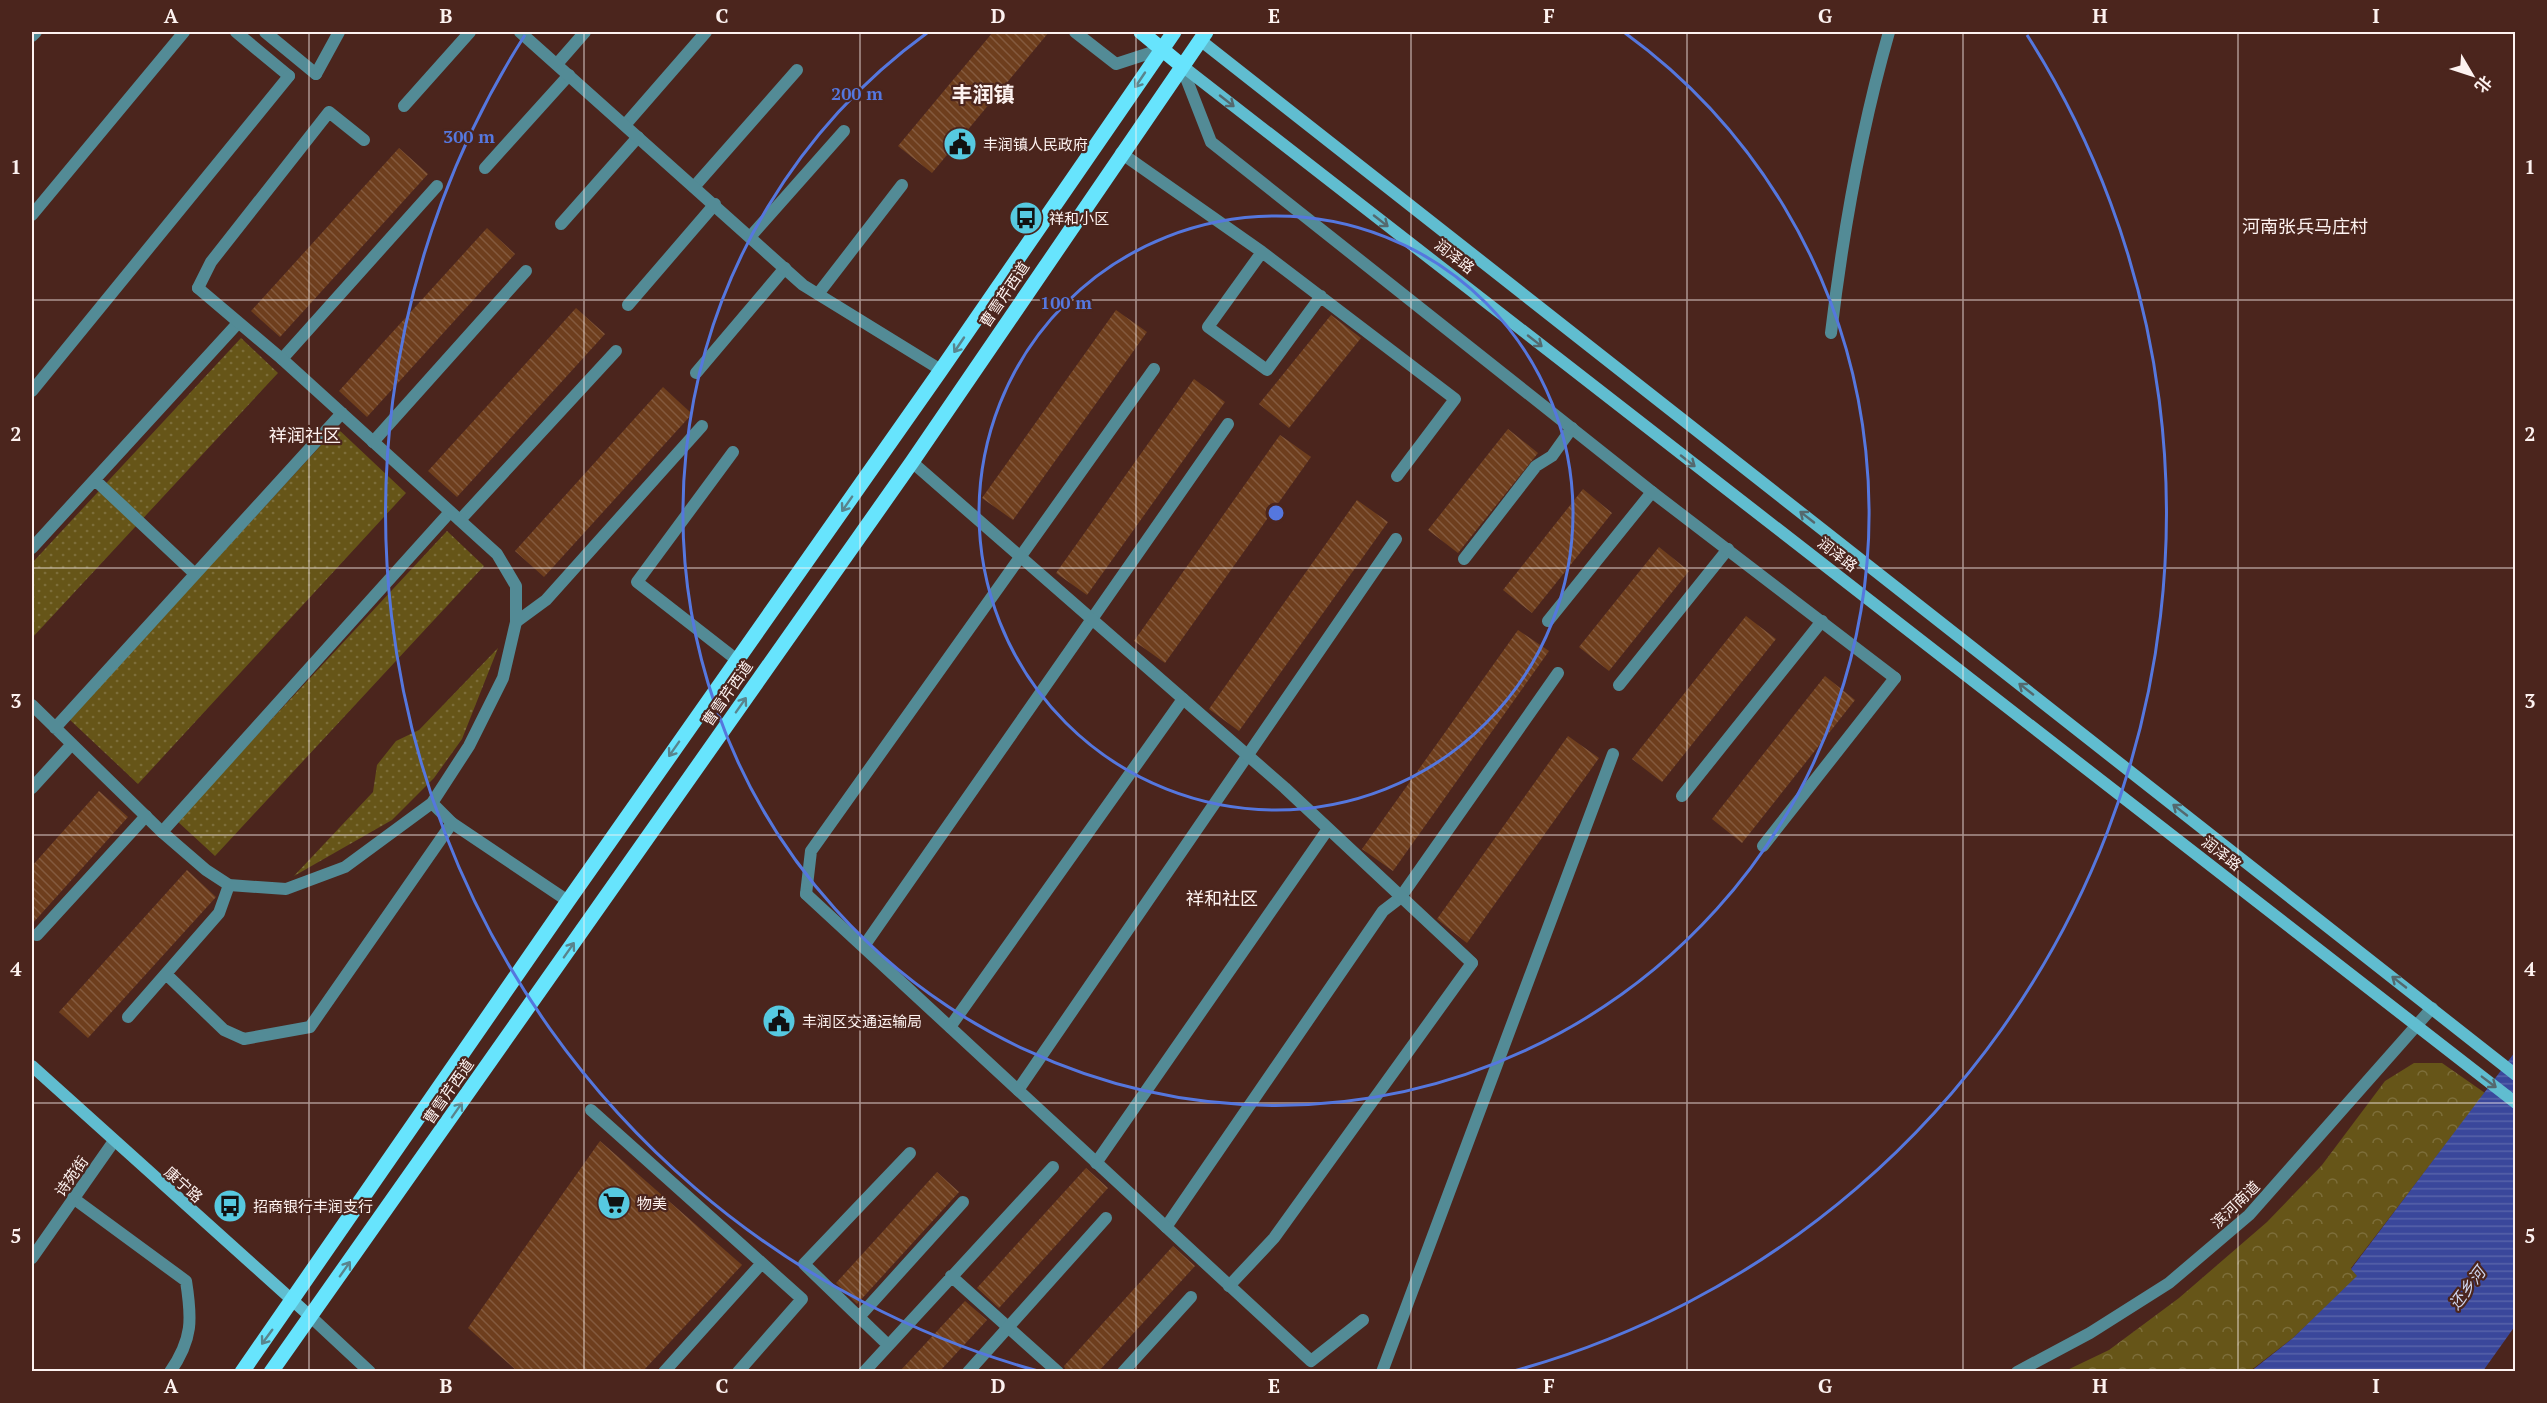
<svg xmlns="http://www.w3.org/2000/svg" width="2547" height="1403" font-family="'PT Serif','Noto Sans SC',serif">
	<defs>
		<pattern id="forest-crowns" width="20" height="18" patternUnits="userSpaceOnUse" patternTransform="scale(1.5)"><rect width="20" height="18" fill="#665518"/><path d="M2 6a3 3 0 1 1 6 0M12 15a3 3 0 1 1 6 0" fill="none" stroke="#7d6e3a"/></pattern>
		<pattern id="garden-dots" width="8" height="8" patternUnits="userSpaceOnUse" patternTransform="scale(1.5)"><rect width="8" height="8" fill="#665518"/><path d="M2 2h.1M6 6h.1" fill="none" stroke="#7d6e3a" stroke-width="1.8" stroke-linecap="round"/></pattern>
		<pattern id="water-rules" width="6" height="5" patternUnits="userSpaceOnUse" patternTransform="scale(1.5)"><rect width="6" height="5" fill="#3a479b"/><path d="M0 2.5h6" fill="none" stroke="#5762a9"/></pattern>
		<pattern id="building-back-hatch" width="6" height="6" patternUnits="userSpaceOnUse" patternTransform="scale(1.5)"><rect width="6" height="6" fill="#6e3e1d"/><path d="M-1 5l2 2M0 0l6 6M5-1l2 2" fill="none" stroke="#845a3e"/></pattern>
	</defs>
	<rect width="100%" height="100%" fill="#4b251d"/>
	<path fill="url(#forest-crowns)" d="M 2414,1063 L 2442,1063 L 2485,1093 L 2351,1268 L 2358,1276 L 2293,1338 L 2250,1371 L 2063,1372 L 2109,1350 L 2179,1298 L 2267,1222 L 2322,1165 L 2385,1081 Z"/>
	<path fill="url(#garden-dots)" d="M 241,338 L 278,373 L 32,638 L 32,563 Z
		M 337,428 L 406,493 L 138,784 L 69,719 Z
		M 447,531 L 484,566 L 215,856 L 177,821 Z
		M 498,648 L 462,739 L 434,778 L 392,820 L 294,876 L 373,792 L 377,765 L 396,741 L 419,730 Z"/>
	<path fill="url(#water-rules)" d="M 2515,1052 L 2515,1326 L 2483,1371 L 2250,1372 L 2293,1338 L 2357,1276 L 2351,1269 Z"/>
	<path fill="url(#building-back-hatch)" d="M 993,32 L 1049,32 L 932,173 L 898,146 Z
		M 399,148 L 428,174 L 280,337 L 251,311 Z
		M 487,228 L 515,254 L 367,417 L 339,391 Z
		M 576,308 L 605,334 L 457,497 L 428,471 Z
		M 1116,310 L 1147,332 L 1013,520 L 982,498 Z
		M 1331,315 L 1361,338 L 1289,428 L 1259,404 Z
		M 1194,379 L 1225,402 L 1087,595 L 1056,573 Z
		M 663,387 L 692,414 L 544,577 L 515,551 Z
		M 1508,429 L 1538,453 L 1458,553 L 1428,530 Z
		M 1280,435 L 1311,457 L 1165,663 L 1134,641 Z
		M 1583,489 L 1612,513 L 1532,613 L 1503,590 Z
		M 1357,500 L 1388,522 L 1239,731 L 1209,709 Z
		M 1659,547 L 1689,571 L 1609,671 L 1579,647 Z
		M 1746,616 L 1776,639 L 1662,782 L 1632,759 Z
		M 1518,630 L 1549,651 L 1393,871 L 1362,849 Z
		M 1825,676 L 1855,700 L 1742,843 L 1712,819 Z
		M 1568,736 L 1599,758 L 1467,943 L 1437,919 Z
		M 99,791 L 128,817 L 32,924 L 32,866 Z
		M 187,870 L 216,897 L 88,1038 L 59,1012 Z
		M 600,1141 L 742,1265 L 643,1371 L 517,1371 L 468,1328 Z
		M 1086,1168 L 1108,1188 L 999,1308 L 977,1288 Z
		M 937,1172 L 959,1192 L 857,1304 L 836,1283 Z
		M 1173,1246 L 1195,1266 L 1099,1371 L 1066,1371 L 1064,1366 Z
		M 965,1301 L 987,1320 L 940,1371 L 900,1371 Z"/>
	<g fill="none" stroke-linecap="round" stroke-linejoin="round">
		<path stroke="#538b96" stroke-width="12" d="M 236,32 L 289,76
			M 32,36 L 36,32
			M 557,64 L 585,32
			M 316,74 L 339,32
			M 404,106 L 470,32
			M 625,125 L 706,32
			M 1121,153 L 1262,252 L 1455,399 L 1397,476
			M 485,168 L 569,75
			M 694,187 L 797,70
			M 32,215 L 184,32
			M 561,224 L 638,137
			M 750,237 L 844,131
			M 1262,252 L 1208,327 L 1267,370 L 1321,296
			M 198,288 L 211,262 L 329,112 L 364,140
			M 818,294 L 902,185
			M 628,305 L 715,204
			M 282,359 L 437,186
			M 696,373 L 785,268
			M 373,442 L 526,271
			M 733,452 L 637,582 L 737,660
			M 95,480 L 195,574
			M 460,520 L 616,351
			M 32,548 L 238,323
			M 1464,559 L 1536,466 L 1552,456 L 1572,428
			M 1548,621 L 1652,492
			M 516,622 L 546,600 L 702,426
			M 1619,685 L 1728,549
			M 1682,796 L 1822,621
			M 162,832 L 450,512
			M 1763,846 L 1895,678
			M 806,894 L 811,851 L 1154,369
			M 37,935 L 146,816
			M 864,946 L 1228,424
			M 166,974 L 224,1030 L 244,1039 L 310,1027 L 452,823
			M 128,1017 L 219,913 L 229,885
			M 950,1027 L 1183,699
			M 1018,1090 L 1396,539
			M 591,1110 L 802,1299 L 738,1372
			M 1096,1163 L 1328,829
			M 73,1198 L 186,1281 C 192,1319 193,1339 170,1372
			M 1166,1227 L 1383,911 L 1400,898 L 1558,673
			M 951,1276 L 1058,1372
			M 1229,1286 L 1274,1238 L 1472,963
			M 859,1317 L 963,1202
			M 888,1345 L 804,1264 L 910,1153
			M 664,1372 L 762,1263
			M 864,1372 L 1053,1167
			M 1123,1372 L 1191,1297"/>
		<path stroke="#538b96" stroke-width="12" d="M 265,32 L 316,74
			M 520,32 L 803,285 L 941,370
			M 1075,32 L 1116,64 L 1162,49
			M 1181,65 L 1211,142 L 1652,492 L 1895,678
			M 198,288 L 282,359 L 497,554 L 516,586 L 516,622 L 503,678 L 469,746 L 432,803 L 452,823 L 568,901
			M 1831,333 C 1843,232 1861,130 1889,32
			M 32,391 L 289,76
			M 912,462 L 1285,788 L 1472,963
			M 32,705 L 162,832 L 206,870 L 229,885 L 286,889 L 345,867 L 432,803
			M 55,728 L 342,413
			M 32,788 L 72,744
			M 806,894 L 1311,1361 L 1363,1320
			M 32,1258 L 114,1141
			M 968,1372 L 1106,1218
			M 1382,1372 L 1613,754"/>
		<path stroke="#538b96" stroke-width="12" d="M 311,1317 L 370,1372
			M 2017,1372 L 2090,1333 L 2169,1283 L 2249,1215 L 2432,1008"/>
		<path stroke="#60bdd0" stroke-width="12" d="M 1200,40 L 2516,1075
			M 1181,65 L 2516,1103
			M 32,1066 L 311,1317"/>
		<path stroke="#67e4fd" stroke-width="15" d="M 1141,32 L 1181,65
			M 242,1372 L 568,901 L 941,370 L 1174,32
			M 271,1372 L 912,462 L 1206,32"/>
	</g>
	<defs><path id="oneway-shaft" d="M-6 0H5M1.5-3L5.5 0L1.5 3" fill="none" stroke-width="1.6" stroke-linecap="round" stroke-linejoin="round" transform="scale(1.5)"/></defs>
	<g stroke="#59848d">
		<use href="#oneway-shaft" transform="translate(1140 80) rotate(124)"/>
		<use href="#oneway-shaft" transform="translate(959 345) rotate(124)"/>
		<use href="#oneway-shaft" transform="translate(847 504) rotate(125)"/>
		<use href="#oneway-shaft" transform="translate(741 705) rotate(-55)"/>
		<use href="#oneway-shaft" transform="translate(674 749) rotate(125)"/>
		<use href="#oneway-shaft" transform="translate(569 950) rotate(-55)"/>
		<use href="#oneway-shaft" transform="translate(457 1110) rotate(-55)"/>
		<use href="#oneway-shaft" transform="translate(345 1269) rotate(-55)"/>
		<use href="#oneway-shaft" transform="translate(267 1337) rotate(126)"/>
	</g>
	<g stroke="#54696e">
		<use href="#oneway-shaft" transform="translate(1227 101) rotate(38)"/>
		<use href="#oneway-shaft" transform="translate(1381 221) rotate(38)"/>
		<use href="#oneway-shaft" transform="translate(1535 341) rotate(38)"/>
		<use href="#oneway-shaft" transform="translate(1688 461) rotate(38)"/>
		<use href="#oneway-shaft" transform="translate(1807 517) rotate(-142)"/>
		<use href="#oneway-shaft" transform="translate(2026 689) rotate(-142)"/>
		<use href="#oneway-shaft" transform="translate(2180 810) rotate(-142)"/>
		<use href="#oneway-shaft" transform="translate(2399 982) rotate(-142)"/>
		<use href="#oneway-shaft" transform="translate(2489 1082) rotate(37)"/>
	</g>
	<path fill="none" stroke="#fdf2f0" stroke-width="1.5" stroke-opacity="0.55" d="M 309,32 L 309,1372M 584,32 L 584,1372M 860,32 L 860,1372M 1136,32 L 1136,1372M 1411,32 L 1411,1372M 1687,32 L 1687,1372M 1963,32 L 1963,1372M 2238,32 L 2238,1372M 32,300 L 2516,300M 32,568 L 2516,568M 32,835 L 2516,835M 32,1103 L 2516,1103"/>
	<g fill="none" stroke="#5577de" stroke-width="3">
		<circle cx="1276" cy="513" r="297"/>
		<path d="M1625 33A593 593 0 1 1 927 33"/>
		<path d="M1038 1371A890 890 0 0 1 525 35M2027 35A890 890 0 0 1 1514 1371"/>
	</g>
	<defs>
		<symbol id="civic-disc" viewBox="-11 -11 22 22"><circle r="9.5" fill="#56c9e0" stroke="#4b251d"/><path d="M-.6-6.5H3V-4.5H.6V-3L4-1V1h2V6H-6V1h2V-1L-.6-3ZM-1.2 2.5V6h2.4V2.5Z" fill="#111"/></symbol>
		<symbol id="bus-disc" viewBox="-11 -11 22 22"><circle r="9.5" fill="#56c9e0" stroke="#4b251d"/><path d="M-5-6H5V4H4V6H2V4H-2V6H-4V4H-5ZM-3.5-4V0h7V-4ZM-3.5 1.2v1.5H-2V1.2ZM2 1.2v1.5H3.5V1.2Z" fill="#111"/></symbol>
		<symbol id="supermarket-disc" viewBox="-11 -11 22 22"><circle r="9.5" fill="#56c9e0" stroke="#4b251d"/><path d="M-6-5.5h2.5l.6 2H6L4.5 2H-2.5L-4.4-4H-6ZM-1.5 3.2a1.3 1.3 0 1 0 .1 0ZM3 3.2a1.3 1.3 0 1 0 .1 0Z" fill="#111"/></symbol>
	</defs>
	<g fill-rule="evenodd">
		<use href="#civic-disc" x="941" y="125" width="38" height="38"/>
		<use href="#bus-disc" x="1007" y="199" width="38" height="38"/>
		<use href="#civic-disc" x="760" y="1002" width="38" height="38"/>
		<use href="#supermarket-disc" x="595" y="1184" width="38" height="38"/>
		<use href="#bus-disc" x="211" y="1187" width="38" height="38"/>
	</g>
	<g text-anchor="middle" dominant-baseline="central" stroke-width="4.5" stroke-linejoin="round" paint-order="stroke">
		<g font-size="15" fill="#fdf2f0" stroke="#4b251d" text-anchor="start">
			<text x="983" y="144">丰润镇人民政府</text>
			<text x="1049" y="218">祥和小区</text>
			<text x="802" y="1021">丰润区交通运输局</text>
			<text x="637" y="1203">物美</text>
			<text x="253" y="1206">招商银行丰润支行</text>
		</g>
		<g font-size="15" fill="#fdf2f0" stroke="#4b251d">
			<text transform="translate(1455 256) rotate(38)">润泽路</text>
			<text transform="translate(1004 294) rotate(-56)">曹雪芹西道</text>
			<text transform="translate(1838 554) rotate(38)">润泽路</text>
			<text transform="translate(727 693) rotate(-55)">曹雪芹西道</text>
			<text transform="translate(2222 853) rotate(38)">润泽路</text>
			<text transform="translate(448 1091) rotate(-55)">曹雪芹西道</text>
			<text transform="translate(71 1176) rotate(-55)">诗苑街</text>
			<text transform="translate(184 1184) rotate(42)">康宁路</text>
			<text transform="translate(2235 1204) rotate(-44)">滨河南道</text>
		</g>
		<g font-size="16" font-style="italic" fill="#cfd6ee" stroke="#4b251d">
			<text transform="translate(2467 1288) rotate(-53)">还乡河</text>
		</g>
		<g font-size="18" fill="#fdf2f0" stroke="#4b251d">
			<text x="2305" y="226">河南张兵马庄村</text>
			<text x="305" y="435">祥润社区</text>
			<text x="1222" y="898">祥和社区</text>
		</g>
		<g font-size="21" font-weight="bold" fill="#fdf2f0" stroke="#4b251d">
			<text x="983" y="94">丰润镇</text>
		</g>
	</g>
	<circle cx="1276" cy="513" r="9" fill="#5577de" stroke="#4b251d" stroke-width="3"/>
	<g font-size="18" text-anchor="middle" font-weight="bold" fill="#5577de" stroke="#4b251d" stroke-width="4.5" stroke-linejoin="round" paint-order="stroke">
		<text x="857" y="100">200 m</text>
		<text x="469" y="143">300 m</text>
		<text x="1066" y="309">100 m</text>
	</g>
	<rect width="2547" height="1403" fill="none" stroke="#4b251d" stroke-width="66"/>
	<g transform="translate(2472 75) rotate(129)" stroke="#4b251d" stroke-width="4.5" paint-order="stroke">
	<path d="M0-4.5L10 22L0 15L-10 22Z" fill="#fdf2f0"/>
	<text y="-9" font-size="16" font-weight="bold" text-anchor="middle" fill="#fdf2f0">北</text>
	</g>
	<rect x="33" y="33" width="2481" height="1337" fill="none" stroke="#fdf2f0" stroke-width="2"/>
	<g font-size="20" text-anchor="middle" font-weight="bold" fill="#fdf2f0">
		<text x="171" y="23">A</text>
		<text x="446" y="23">B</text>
		<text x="722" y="23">C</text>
		<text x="998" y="23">D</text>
		<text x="1274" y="23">E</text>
		<text x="1549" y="23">F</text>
		<text x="1825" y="23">G</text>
		<text x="2100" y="23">H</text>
		<text x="2376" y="23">I</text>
		<text x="16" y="174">1</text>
		<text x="2530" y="174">1</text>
		<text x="16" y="441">2</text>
		<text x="2530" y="441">2</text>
		<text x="16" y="708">3</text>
		<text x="2530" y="708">3</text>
		<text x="16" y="976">4</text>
		<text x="2530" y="976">4</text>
		<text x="16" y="1243">5</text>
		<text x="2530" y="1243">5</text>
		<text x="171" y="1393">A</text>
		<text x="446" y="1393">B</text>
		<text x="722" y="1393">C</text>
		<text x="998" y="1393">D</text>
		<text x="1274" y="1393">E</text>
		<text x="1549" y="1393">F</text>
		<text x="1825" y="1393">G</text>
		<text x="2100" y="1393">H</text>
		<text x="2376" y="1393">I</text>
	</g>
</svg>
